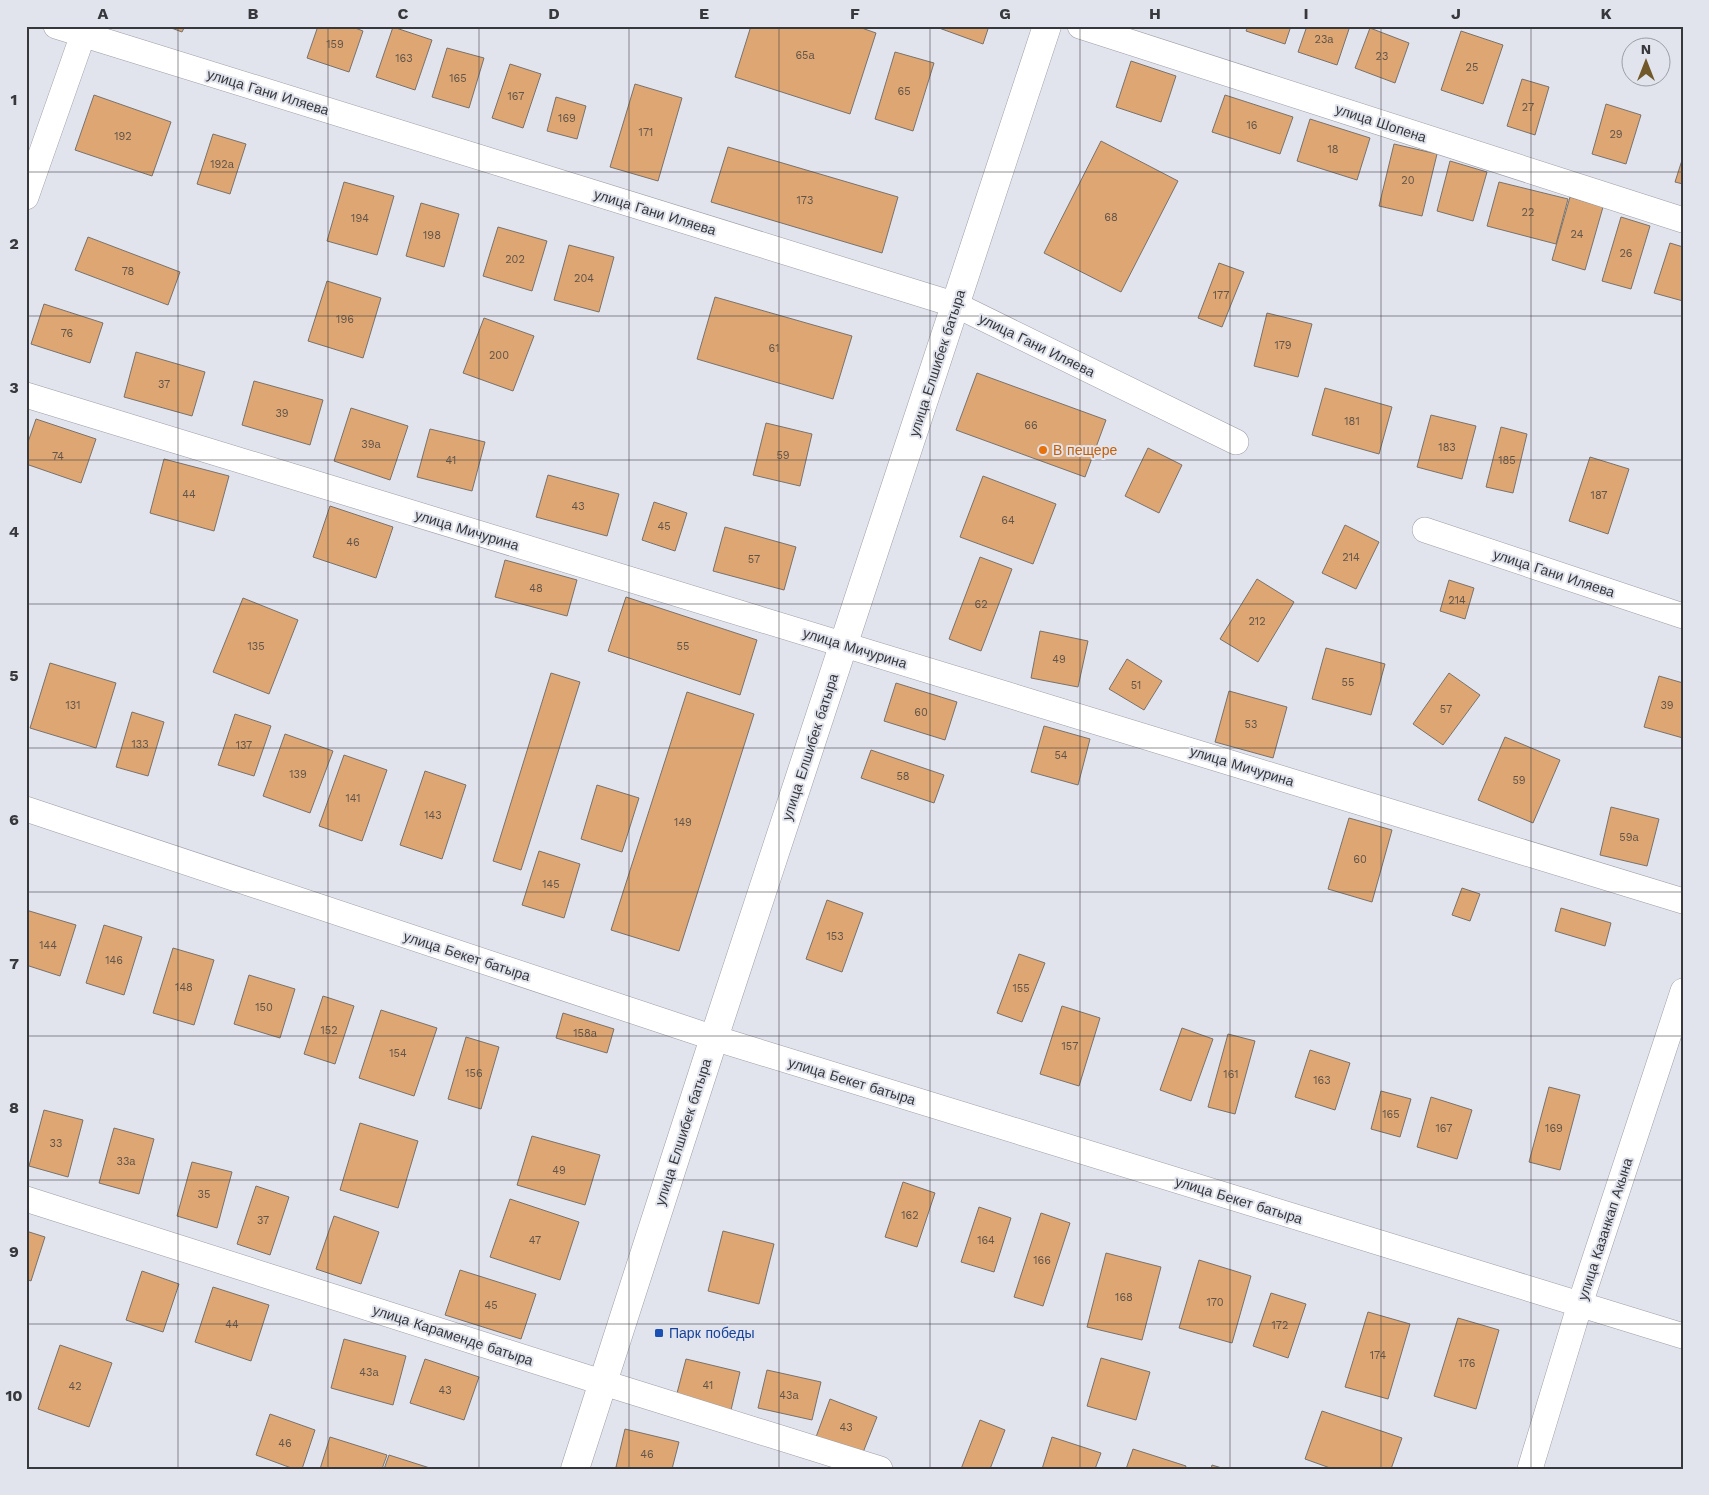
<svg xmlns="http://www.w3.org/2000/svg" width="1709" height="1495" font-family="'Work Sans',sans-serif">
	<rect width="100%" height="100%" fill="#e1e3ed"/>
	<path fill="#dda673" stroke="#79726c" d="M 166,26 L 185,26 L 182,32 Z
		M 318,26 L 350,26 L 363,31 L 349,72 L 307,58 Z
		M 751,26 L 856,26 L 876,33 L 850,114 L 735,77 Z
		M 939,26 L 989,26 L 983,44 L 939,28 Z
		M 1248,26 L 1291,26 L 1285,44 L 1246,31 Z
		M 1307,26 L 1350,26 L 1337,65 L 1298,52 Z
		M 393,27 L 432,40 L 415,90 L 376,77 Z
		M 1370,28 L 1409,43 L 1395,83 L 1355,68 Z
		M 1461,31 L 1503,45 L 1483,104 L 1441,90 Z
		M 447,48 L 484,58 L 469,108 L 432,97 Z
		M 895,52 L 934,63 L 913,131 L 875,119 Z
		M 1131,61 L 1176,76 L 1161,122 L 1116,107 Z
		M 510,64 L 541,74 L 523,128 L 492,118 Z
		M 1522,79 L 1549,87 L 1535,135 L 1507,126 Z
		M 635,84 L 682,98 L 658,181 L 610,167 Z
		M 94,95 L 171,122 L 152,176 L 75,150 Z
		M 1225,95 L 1293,117 L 1280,154 L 1212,132 Z
		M 556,97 L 586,106 L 577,139 L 547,131 Z
		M 1606,104 L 1641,115 L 1626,164 L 1592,154 Z
		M 1310,119 L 1370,138 L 1357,180 L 1297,161 Z
		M 213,134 L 246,144 L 230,194 L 197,184 Z
		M 1101,141 L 1178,181 L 1121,292 L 1044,253 Z
		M 1394,144 L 1437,154 L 1422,216 L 1379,206 Z
		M 728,147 L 898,197 L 882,253 L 711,202 Z
		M 1683,157 L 1683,184 L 1675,182 Z
		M 1450,161 L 1487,172 L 1473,221 L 1437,211 Z
		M 344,182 L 394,196 L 377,255 L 327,241 Z
		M 1499,182 L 1568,199 L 1556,244 L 1487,226 Z
		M 1570,197 L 1603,207 L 1585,270 L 1552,260 Z
		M 421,203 L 459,214 L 444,267 L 406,256 Z
		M 1621,217 L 1650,226 L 1631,289 L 1602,281 Z
		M 498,227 L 547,241 L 532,291 L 483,276 Z
		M 88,237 L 180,272 L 168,305 L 75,270 Z
		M 1670,243 L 1683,247 L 1683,301 L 1654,293 Z
		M 569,245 L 614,257 L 599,312 L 554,300 Z
		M 1219,263 L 1244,272 L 1222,327 L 1198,318 Z
		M 327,281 L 381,298 L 363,358 L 308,341 Z
		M 715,297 L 852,336 L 833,399 L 697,359 Z
		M 44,304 L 103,323 L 90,363 L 31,344 Z
		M 1267,313 L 1312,324 L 1298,377 L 1254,366 Z
		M 484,318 L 534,336 L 513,391 L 463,373 Z
		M 136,352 L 205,372 L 192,416 L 124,397 Z
		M 977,373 L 1106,420 L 1085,477 L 956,430 Z
		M 254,381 L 323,400 L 310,445 L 242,425 Z
		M 1325,388 L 1392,407 L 1379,454 L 1312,435 Z
		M 351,408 L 408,426 L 390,480 L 334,461 Z
		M 1431,415 L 1476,426 L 1462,479 L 1417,467 Z
		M 36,419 L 96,439 L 81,483 L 26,464 L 26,448 Z
		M 766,423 L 812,434 L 800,486 L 753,475 Z
		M 1501,427 L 1527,434 L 1513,493 L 1486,487 Z
		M 430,429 L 485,442 L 472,491 L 417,477 Z
		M 1148,448 L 1182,465 L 1159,513 L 1125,496 Z
		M 1590,457 L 1629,469 L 1608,534 L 1569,521 Z
		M 164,459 L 229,476 L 214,531 L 150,513 Z
		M 548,475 L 619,494 L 607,536 L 536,517 Z
		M 983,476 L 1056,504 L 1033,564 L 960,537 Z
		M 654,502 L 687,513 L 675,551 L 642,540 Z
		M 330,506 L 393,527 L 376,578 L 313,557 Z
		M 1345,525 L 1379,542 L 1356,589 L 1322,573 Z
		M 725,527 L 796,547 L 784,590 L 713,571 Z
		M 980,557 L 1012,569 L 981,651 L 949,639 Z
		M 505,560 L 577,580 L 567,616 L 495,597 Z
		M 1257,579 L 1294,602 L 1258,662 L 1220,639 Z
		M 1449,580 L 1474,588 L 1465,619 L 1440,611 Z
		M 626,597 L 757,640 L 740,695 L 608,651 Z
		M 243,598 L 298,620 L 269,694 L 213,672 Z
		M 1040,631 L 1088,641 L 1078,687 L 1031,678 Z
		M 1326,648 L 1385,664 L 1371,715 L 1312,699 Z
		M 1127,659 L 1162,681 L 1144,710 L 1109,689 Z
		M 50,663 L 116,683 L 96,748 L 30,728 Z
		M 551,673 L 580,682 L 521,870 L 493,861 Z
		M 1449,673 L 1480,695 L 1443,745 L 1413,724 Z
		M 1659,676 L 1683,683 L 1683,738 L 1644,727 Z
		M 896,683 L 957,702 L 945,740 L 884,721 Z
		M 1229,691 L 1287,707 L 1273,758 L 1215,742 Z
		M 687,692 L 754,714 L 679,951 L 611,930 Z
		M 132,712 L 164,722 L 148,776 L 116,767 Z
		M 235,714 L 271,726 L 254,776 L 218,765 Z
		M 1044,726 L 1090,739 L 1078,785 L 1031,772 Z
		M 285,734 L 333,751 L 310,813 L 263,796 Z
		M 1505,737 L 1560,760 L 1533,823 L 1478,800 Z
		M 871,750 L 944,775 L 934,803 L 861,778 Z
		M 344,755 L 387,770 L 362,841 L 319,826 Z
		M 425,771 L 466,785 L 442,859 L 400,845 Z
		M 597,785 L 639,798 L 622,852 L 581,839 Z
		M 1611,807 L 1659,819 L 1647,866 L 1600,855 Z
		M 1349,818 L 1392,830 L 1372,902 L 1328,889 Z
		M 539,851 L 580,864 L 564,918 L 522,905 Z
		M 1462,888 L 1480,894 L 1470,921 L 1452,915 Z
		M 827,900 L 863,913 L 842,972 L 806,959 Z
		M 1561,908 L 1611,923 L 1605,946 L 1555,931 Z
		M 26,910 L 76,925 L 60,976 L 26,965 Z
		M 104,925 L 142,937 L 124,995 L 86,983 Z
		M 173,948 L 214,960 L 194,1025 L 153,1013 Z
		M 1019,954 L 1045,963 L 1022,1022 L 997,1013 Z
		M 249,975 L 295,989 L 280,1038 L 234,1024 Z
		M 323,996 L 354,1006 L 335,1064 L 304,1054 Z
		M 1062,1006 L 1100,1018 L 1079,1086 L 1040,1074 Z
		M 381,1010 L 437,1028 L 414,1096 L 359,1078 Z
		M 563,1013 L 614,1029 L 607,1053 L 556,1038 Z
		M 1182,1028 L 1213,1039 L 1191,1101 L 1160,1090 Z
		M 1228,1034 L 1255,1041 L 1235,1114 L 1208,1107 Z
		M 466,1037 L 499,1047 L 481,1109 L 448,1099 Z
		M 1310,1050 L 1350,1063 L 1335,1110 L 1295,1097 Z
		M 1549,1087 L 1580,1095 L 1560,1170 L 1529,1162 Z
		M 1381,1091 L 1411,1099 L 1400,1137 L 1371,1129 Z
		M 1431,1097 L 1472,1110 L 1457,1159 L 1417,1147 Z
		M 44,1110 L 83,1120 L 68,1177 L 29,1166 Z
		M 360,1123 L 418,1141 L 398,1208 L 340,1190 Z
		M 114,1128 L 154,1139 L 139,1194 L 99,1183 Z
		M 532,1136 L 600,1155 L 585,1205 L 517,1185 Z
		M 192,1162 L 232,1172 L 217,1228 L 177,1216 Z
		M 903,1182 L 935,1193 L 917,1247 L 885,1237 Z
		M 256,1186 L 289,1197 L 270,1255 L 237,1244 Z
		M 510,1199 L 579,1222 L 560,1280 L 490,1257 Z
		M 979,1207 L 1011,1218 L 994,1272 L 961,1262 Z
		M 1041,1213 L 1070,1223 L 1043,1306 L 1014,1297 Z
		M 334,1216 L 379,1232 L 361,1284 L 316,1269 Z
		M 26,1231 L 45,1237 L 31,1281 L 26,1279 Z
		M 723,1231 L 774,1244 L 759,1304 L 708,1291 Z
		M 1106,1253 L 1161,1267 L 1142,1340 L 1087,1327 Z
		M 1199,1260 L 1251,1276 L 1232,1343 L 1179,1328 Z
		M 460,1270 L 536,1294 L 521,1339 L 445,1315 Z
		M 142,1271 L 179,1284 L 163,1332 L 126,1320 Z
		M 213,1287 L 269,1305 L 251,1361 L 195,1342 Z
		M 1271,1293 L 1306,1304 L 1288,1358 L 1253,1346 Z
		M 1368,1312 L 1410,1324 L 1388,1399 L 1345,1387 Z
		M 1458,1318 L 1499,1330 L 1476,1409 L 1434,1396 Z
		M 344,1339 L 406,1356 L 393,1405 L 331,1388 Z
		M 60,1345 L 112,1363 L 89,1427 L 38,1409 Z
		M 1101,1358 L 1150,1372 L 1136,1420 L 1087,1406 Z
		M 425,1359 L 479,1377 L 464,1420 L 410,1403 Z
		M 686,1359 L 740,1372 L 731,1410 L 676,1397 Z
		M 767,1370 L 821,1382 L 812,1420 L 758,1408 Z
		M 830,1399 L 877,1417 L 862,1455 L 816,1437 Z
		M 1322,1411 L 1402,1438 L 1391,1469 L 1333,1469 L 1305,1459 Z
		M 270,1414 L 315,1430 L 302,1469 L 294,1469 L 256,1455 Z
		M 980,1420 L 1005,1430 L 990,1469 L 961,1469 Z
		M 625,1429 L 679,1442 L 672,1469 L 623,1469 L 616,1467 Z
		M 330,1437 L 387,1455 L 382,1469 L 320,1469 Z
		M 1052,1437 L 1101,1453 L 1095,1469 L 1042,1469 Z
		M 1133,1449 L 1186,1466 L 1185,1469 L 1126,1469 Z
		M 389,1455 L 433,1469 L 384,1469 Z
		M 1212,1465 L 1225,1469 L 1211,1469 Z"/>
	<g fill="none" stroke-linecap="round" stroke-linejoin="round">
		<defs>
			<path id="street" d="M 56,26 L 956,305 L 1236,442
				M 1080,26 L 1683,220
				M 26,197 L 86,26
				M 26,395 L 1683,901
				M 1425,530 L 1683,616
				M 26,809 L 714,1038 L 1683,1336
				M 26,1199 L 601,1382 L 880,1469
				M 1530,1469 L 1580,1304 L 1683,991"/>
			<path id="secondary" d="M 575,1469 L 714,1038 L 1047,26"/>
		</defs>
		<use href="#street" stroke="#9c9da7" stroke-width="26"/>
		<use href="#secondary" stroke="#9c9da7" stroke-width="29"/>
		<use href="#street" stroke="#fff" stroke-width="25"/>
		<use href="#secondary" stroke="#fff" stroke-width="28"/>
	</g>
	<path fill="none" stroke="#37383c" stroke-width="1" stroke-opacity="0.55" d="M 178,26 L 178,1469M 328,26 L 328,1469M 479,26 L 479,1469M 629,26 L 629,1469M 779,26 L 779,1469M 930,26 L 930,1469M 1080,26 L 1080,1469M 1230,26 L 1230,1469M 1381,26 L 1381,1469M 1531,26 L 1531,1469M 26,172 L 1683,172M 26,316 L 1683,316M 26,460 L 1683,460M 26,604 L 1683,604M 26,748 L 1683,748M 26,892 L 1683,892M 26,1036 L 1683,1036M 26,1180 L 1683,1180M 26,1324 L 1683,1324"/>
	<circle fill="#e8710a" stroke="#e1e3ed" stroke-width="2" cx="1043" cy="450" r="5"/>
	<rect fill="#1a4fb4" stroke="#e1e3ed" stroke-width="2" x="654" y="1328" width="10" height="10" rx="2.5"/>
	<g text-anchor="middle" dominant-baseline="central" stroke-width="4" stroke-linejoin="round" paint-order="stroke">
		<g font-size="11" fill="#60544a">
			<text x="1324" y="39">23а</text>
			<text x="335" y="44">159</text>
			<text x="805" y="55">65а</text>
			<text x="1382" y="56">23</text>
			<text x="404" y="58">163</text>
			<text x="1472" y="67">25</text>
			<text x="458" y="78">165</text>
			<text x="904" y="91">65</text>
			<text x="516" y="96">167</text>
			<text x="1528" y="107">27</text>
			<text x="567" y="118">169</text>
			<text x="1252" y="125">16</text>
			<text x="646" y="132">171</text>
			<text x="1616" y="134">29</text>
			<text x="123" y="136">192</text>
			<text x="1333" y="149">18</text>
			<text x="222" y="164">192а</text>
			<text x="1408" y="180">20</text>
			<text x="805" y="200">173</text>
			<text x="1528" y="212">22</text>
			<text x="1111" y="217">68</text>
			<text x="360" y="218">194</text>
			<text x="1577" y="234">24</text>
			<text x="432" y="235">198</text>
			<text x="1626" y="253">26</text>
			<text x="515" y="259">202</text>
			<text x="128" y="271">78</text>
			<text x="584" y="278">204</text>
			<text x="1221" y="295">177</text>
			<text x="345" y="319">196</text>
			<text x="67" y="333">76</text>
			<text x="1283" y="345">179</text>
			<text x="774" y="348">61</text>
			<text x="499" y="355">200</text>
			<text x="164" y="384">37</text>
			<text x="282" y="413">39</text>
			<text x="1352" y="421">181</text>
			<text x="1031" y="425">66</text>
			<text x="371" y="444">39а</text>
			<text x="1447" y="447">183</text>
			<text x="783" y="455">59</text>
			<text x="58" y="456">74</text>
			<text x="451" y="460">41</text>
			<text x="1507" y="460">185</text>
			<text x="189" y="494">44</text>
			<text x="1599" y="495">187</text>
			<text x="578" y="506">43</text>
			<text x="1008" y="520">64</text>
			<text x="664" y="526">45</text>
			<text x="353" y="542">46</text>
			<text x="1351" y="557">214</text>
			<text x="754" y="559">57</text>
			<text x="536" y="588">48</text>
			<text x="1457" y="600">214</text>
			<text x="981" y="604">62</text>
			<text x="1257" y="621">212</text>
			<text x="256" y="646">135</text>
			<text x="683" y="646">55</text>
			<text x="1059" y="659">49</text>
			<text x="1348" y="682">55</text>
			<text x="1136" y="685">51</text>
			<text x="73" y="705">131</text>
			<text x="1667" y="705">39</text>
			<text x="1446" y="709">57</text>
			<text x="921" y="712">60</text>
			<text x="1251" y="724">53</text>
			<text x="140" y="744">133</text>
			<text x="244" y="745">137</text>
			<text x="1061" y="755">54</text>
			<text x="298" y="774">139</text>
			<text x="903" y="776">58</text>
			<text x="1519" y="780">59</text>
			<text x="353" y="798">141</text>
			<text x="433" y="815">143</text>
			<text x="683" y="822">149</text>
			<text x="1629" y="837">59а</text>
			<text x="1360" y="859">60</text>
			<text x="551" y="884">145</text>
			<text x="835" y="936">153</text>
			<text x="48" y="945">144</text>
			<text x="114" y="960">146</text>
			<text x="184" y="987">148</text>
			<text x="1021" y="988">155</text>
			<text x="264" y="1007">150</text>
			<text x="329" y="1030">152</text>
			<text x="585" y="1033">158а</text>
			<text x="1070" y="1046">157</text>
			<text x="398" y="1053">154</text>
			<text x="474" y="1073">156</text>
			<text x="1231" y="1074">161</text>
			<text x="1322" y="1080">163</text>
			<text x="1391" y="1114">165</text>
			<text x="1444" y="1128">167</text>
			<text x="1554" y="1128">169</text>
			<text x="56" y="1143">33</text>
			<text x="126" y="1161">33а</text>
			<text x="559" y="1170">49</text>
			<text x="204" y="1194">35</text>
			<text x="910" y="1215">162</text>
			<text x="263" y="1220">37</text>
			<text x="535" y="1240">47</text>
			<text x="986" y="1240">164</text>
			<text x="1042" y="1260">166</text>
			<text x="1124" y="1297">168</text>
			<text x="1215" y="1302">170</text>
			<text x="491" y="1305">45</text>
			<text x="232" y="1324">44</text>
			<text x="1280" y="1325">172</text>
			<text x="1378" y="1355">174</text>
			<text x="1467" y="1363">176</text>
			<text x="369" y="1372">43а</text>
			<text x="708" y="1385">41</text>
			<text x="75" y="1386">42</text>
			<text x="445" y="1390">43</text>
			<text x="789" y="1395">43а</text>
			<text x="846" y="1427">43</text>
			<text x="285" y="1443">46</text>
			<text x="647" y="1454">46</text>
		</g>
		<g font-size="14" fill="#37383c" stroke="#e1e3ed">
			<text transform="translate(268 92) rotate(17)">улица Гани Иляева</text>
			<text transform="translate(1381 123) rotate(18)">улица Шопена</text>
			<text transform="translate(655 212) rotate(17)">улица Гани Иляева</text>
			<text transform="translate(1037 345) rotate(26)">улица Гани Иляева</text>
			<text transform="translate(937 363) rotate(-72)">улица Елшибек батыра</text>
			<text transform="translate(467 530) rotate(17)">улица Мичурина</text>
			<text transform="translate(1554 573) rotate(18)">улица Гани Иляева</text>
			<text transform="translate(855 648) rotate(17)">улица Мичурина</text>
			<text transform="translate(810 747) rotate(-72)">улица Елшибек батыра</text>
			<text transform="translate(1242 766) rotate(17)">улица Мичурина</text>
			<text transform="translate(467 956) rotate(18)">улица Бекет батыра</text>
			<text transform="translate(852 1081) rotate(17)">улица Бекет батыра</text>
			<text transform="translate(683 1132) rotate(-72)">улица Елшибек батыра</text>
			<text transform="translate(1239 1200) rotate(17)">улица Бекет батыра</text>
			<text transform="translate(1605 1229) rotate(-72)">улица Казанкап Акына</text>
			<text transform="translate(453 1335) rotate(18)">улица Караменде батыра</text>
		</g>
		<g font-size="14" fill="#c56008" stroke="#e1e3ed" text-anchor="start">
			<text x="1053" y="450">В пещере</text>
		</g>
		<g font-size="14" fill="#164399" stroke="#e1e3ed" text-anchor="start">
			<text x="669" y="1333">Парк победы</text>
		</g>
	</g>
	<rect width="1709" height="1495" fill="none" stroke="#e1e3ed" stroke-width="55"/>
	<g transform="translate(1646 62)"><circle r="24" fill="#e1e3ed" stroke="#9d9fa6"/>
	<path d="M0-4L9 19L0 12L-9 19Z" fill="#72592a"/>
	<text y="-8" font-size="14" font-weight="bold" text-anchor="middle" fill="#37383c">N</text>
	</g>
	<rect x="28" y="28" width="1654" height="1440" fill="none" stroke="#37383c" stroke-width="2"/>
	<g font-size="16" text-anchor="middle" font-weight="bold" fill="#37383c">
		<text x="103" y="19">A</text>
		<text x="253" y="19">B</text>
		<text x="403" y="19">C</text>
		<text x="554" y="19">D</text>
		<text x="704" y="19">E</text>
		<text x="855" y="19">F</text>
		<text x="1005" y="19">G</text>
		<text x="1155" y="19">H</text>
		<text x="1306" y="19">I</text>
		<text x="1456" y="19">J</text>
		<text x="1606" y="19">K</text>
		<text x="14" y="105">1</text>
		<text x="14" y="249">2</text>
		<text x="14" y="393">3</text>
		<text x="14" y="537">4</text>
		<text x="14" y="681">5</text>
		<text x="14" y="825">6</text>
		<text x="14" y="969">7</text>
		<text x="14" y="1113">8</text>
		<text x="14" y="1257">9</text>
		<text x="14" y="1401">10</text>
	</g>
</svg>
